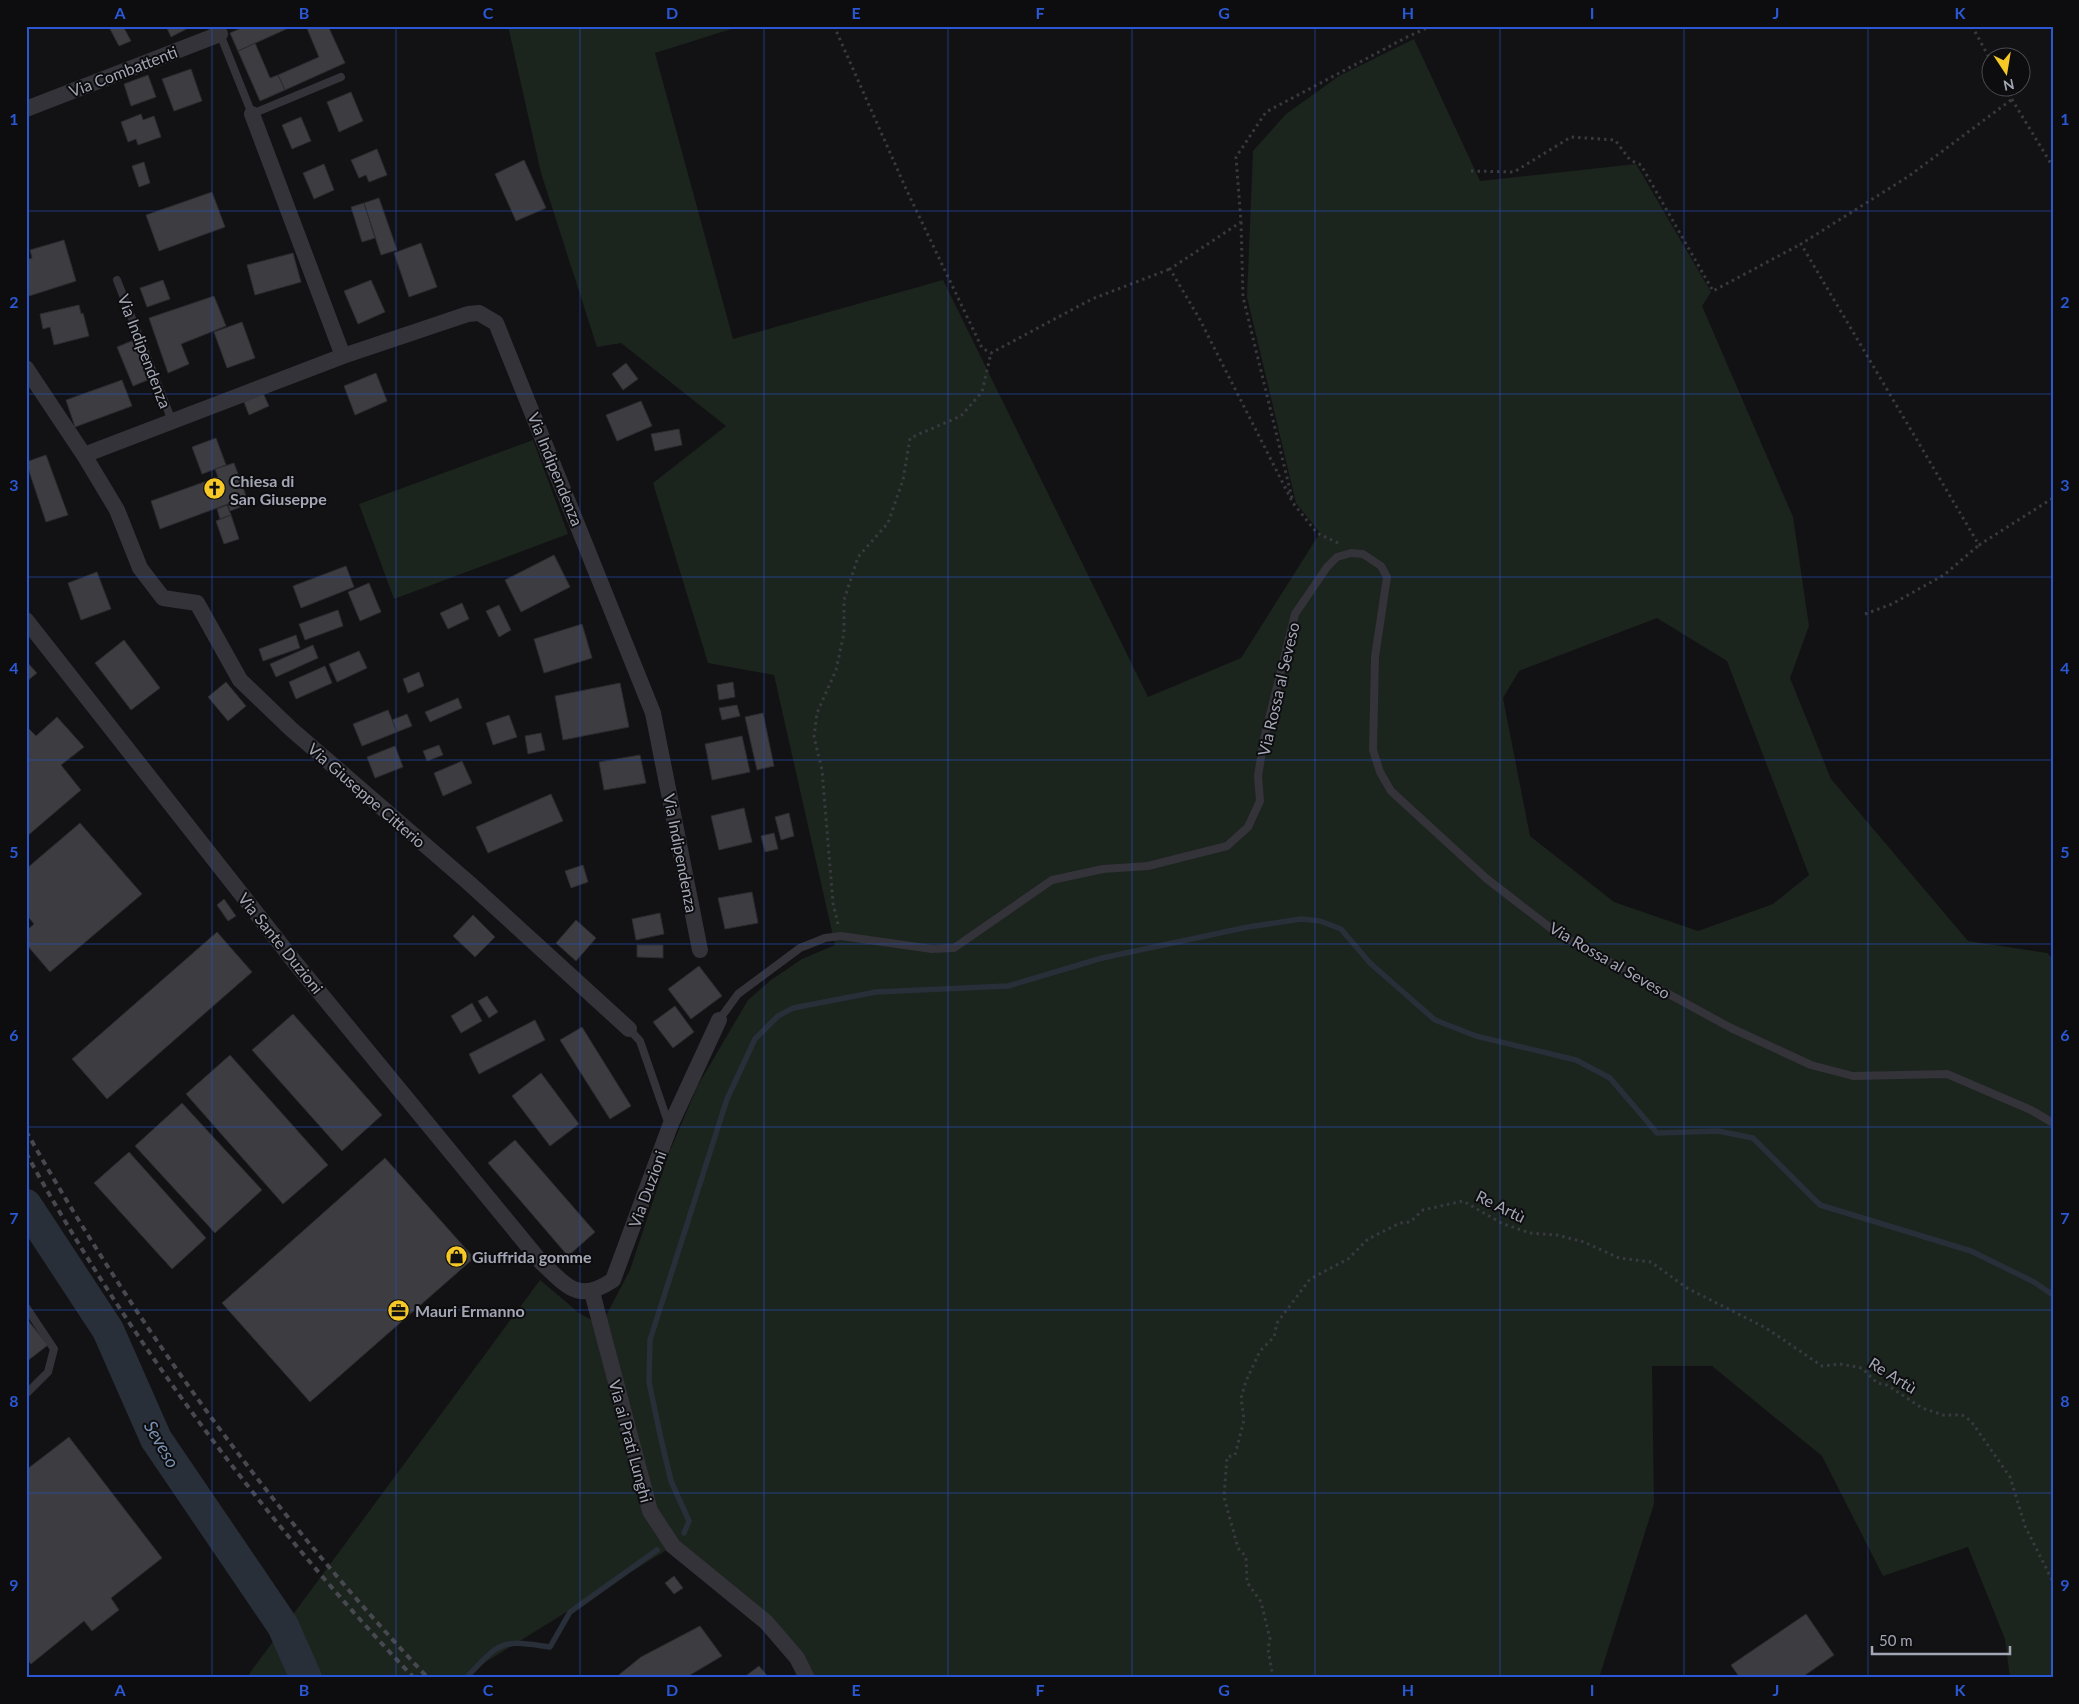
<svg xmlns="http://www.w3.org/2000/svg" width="2079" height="1704" font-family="Lato,sans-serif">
	<rect width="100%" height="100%" fill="#121214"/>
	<path fill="#1c241e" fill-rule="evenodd" d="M 508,26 L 741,26 L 655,53 L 733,339 L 943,280 L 1148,697 L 1241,658 L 1320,533 L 1296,503 L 1247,297 L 1253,151 L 1286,114 L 1339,76 L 1414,39 L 1480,181 L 1636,164 L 1711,292 L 1702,306 L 1793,517 L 1809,626 L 1790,678 L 1831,779 L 1968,941 L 2047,953 L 2053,959 L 2053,1678 L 2010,1678 L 2005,1639 L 1968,1547 L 1883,1576 L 1822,1456 L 1712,1366 L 1652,1366 L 1654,1504 L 1599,1678 L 807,1678 L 797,1658 L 673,1546 L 460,1678 L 253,1678 L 249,1674 L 540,1280 L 579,1313 L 601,1325 L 630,1270 L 669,1153 L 698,1085 L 748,1000 L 771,980 L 802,959 L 835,945 L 774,675 L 708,663 L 653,483 L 726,426 L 621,343 L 597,347 L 541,173 ZM 1657,618 L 1727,661 L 1809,875 L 1773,904 L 1698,931 L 1614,902 L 1530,836 L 1503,698 L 1519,671 Z
		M 533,440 L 568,534 L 394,599 L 359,504 Z"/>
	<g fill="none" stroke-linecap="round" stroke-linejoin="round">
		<path stroke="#282f38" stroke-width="5.5" d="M 684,1533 L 689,1521 L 671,1481 L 661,1439 L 649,1382 L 650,1340 L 727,1099 L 755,1039 L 778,1016 L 793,1008 L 876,992 L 1008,986 L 1102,958 L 1248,927 L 1301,919 L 1320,921 L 1341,929 L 1370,963 L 1435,1020 L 1476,1036 L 1576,1060 L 1610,1078 L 1657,1133 L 1718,1131 L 1753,1138 L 1820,1205 L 1971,1251 L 2034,1282 L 2053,1295
			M 466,1678 C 500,1642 500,1639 550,1647 L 570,1612 L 657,1550"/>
		<path stroke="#282f38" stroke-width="32" d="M 26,1205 L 108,1330 L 156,1439 L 283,1626 L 306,1678"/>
	</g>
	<path fill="#3c3c41" stroke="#2c2c30" d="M 116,26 L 123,26 L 131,41 L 119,46 L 110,29 Z
		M 166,26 L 192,26 L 171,37 Z
		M 246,26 L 293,26 L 238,51 L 230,33 Z
		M 306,26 L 328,26 L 345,63 L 285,90 L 278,75 L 319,57 Z
		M 255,43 L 270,78 L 278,75 L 285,90 L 260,101 L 238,51 Z
		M 191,69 L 202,101 L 174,111 L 162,79 Z
		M 148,75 L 156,97 L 131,106 L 124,84 Z
		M 351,92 L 363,121 L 339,132 L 327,102 Z
		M 141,114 L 143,120 L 154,116 L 161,137 L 138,145 L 136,139 L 128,142 L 121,122 Z
		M 301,117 L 311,141 L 292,149 L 282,125 Z
		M 377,149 L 387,175 L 369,182 L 366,175 L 359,178 L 351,160 Z
		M 524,160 L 546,208 L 516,221 L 495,174 Z
		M 144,162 L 150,183 L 139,187 L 132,166 Z
		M 324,164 L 334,190 L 314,199 L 303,173 Z
		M 212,192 L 225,227 L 159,251 L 146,215 Z
		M 379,198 L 397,250 L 381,255 L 364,203 Z
		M 364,203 L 375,238 L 362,242 L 351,207 Z
		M 64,240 L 76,281 L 26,297 L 26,260 L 32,258 L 30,250 Z
		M 421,243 L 437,287 L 409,297 L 394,253 Z
		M 293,253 L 301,282 L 255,295 L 247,265 Z
		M 163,280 L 170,299 L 147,307 L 140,288 Z
		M 371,280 L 385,312 L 358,324 L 344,291 Z
		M 214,296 L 226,326 L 181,344 L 189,364 L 168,373 L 149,318 Z
		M 79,305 L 81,314 L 83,313 L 89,336 L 54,345 L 50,327 L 43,329 L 40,314 Z
		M 242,322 L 255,358 L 227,368 L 214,332 Z
		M 134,340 L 150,379 L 133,386 L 117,347 Z
		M 626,363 L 638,379 L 623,390 L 612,374 Z
		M 376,373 L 387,401 L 355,415 L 344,386 Z
		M 122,380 L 132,406 L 75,427 L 66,400 Z
		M 263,393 L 269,406 L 249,415 L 244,402 Z
		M 641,401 L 652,426 L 617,441 L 606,415 Z
		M 679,429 L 682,445 L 655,451 L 651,434 Z
		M 216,438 L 226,465 L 202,474 L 192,447 Z
		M 46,455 L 68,515 L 46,522 L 26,462 Z
		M 234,463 L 249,504 L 230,511 L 228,504 L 160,529 L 151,501 L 218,477 L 215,469 Z
		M 227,505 L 231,515 L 220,519 L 217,509 Z
		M 231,515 L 239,539 L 224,544 L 216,521 Z
		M 554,555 L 570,587 L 521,612 L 505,580 Z
		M 346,566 L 354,587 L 301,608 L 293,586 Z
		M 97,572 L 111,609 L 81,620 L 68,583 Z
		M 369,583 L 381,612 L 360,621 L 348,592 Z
		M 462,603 L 469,619 L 448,629 L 440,613 Z
		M 499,605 L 511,630 L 499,637 L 486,611 Z
		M 338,610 L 343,626 L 305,640 L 299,624 Z
		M 582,624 L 592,658 L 544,673 L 534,639 Z
		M 296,635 L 300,648 L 263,661 L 259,649 Z
		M 124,640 L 160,688 L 131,710 L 95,663 Z
		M 313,645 L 318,658 L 276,677 L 270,664 Z
		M 359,651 L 367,668 L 337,682 L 329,664 Z
		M 26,661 L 37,673 L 26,682 Z
		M 325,666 L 332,683 L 296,699 L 289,682 Z
		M 419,672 L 424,686 L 408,693 L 403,679 Z
		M 226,682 L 246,706 L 228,721 L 208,697 Z
		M 733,682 L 735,697 L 719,700 L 717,685 Z
		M 620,683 L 629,727 L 563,740 L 555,696 Z
		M 458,698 L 462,708 L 430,722 L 425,712 Z
		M 737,705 L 740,716 L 722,720 L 719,708 Z
		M 388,710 L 397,732 L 362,746 L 353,724 Z
		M 763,713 L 774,766 L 757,770 L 745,717 Z
		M 407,714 L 412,726 L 397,732 L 392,720 Z
		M 509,715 L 517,737 L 493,745 L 486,723 Z
		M 57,717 L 84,747 L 61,765 L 81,790 L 26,837 L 26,726 L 36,736 Z
		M 541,733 L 545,750 L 528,754 L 525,736 Z
		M 742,736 L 750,772 L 712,780 L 705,744 Z
		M 439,745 L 443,755 L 427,761 L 423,751 Z
		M 395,746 L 403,767 L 375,778 L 367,757 Z
		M 640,755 L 646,783 L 604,790 L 599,762 Z
		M 462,761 L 472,783 L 443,796 L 434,773 Z
		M 551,794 L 563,821 L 488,853 L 476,827 Z
		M 744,808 L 752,842 L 719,850 L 711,816 Z
		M 789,813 L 794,836 L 781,840 L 775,817 Z
		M 80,823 L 142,894 L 50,972 L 26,944 L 26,931 L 34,924 L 26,914 L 26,869 Z
		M 774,833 L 778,849 L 765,852 L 761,836 Z
		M 583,865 L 588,882 L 571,888 L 565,871 Z
		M 752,892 L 758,923 L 725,929 L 718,898 Z
		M 224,899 L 236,916 L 228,921 L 217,905 Z
		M 660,913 L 664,934 L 636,940 L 632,919 Z
		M 473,915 L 495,937 L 475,957 L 453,936 Z
		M 576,920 L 596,938 L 576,961 L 556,943 Z
		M 217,932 L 252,972 L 107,1099 L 72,1059 Z
		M 637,945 L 663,945 L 663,958 L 637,957 Z
		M 699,966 L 722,996 L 691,1019 L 668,989 Z
		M 487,996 L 498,1012 L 489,1018 L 478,1001 Z
		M 472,1003 L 482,1021 L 461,1033 L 451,1016 Z
		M 675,1006 L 694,1032 L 673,1048 L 653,1022 Z
		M 293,1014 L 382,1115 L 342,1151 L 252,1050 Z
		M 535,1020 L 545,1040 L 479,1074 L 469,1054 Z
		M 582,1027 L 631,1106 L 610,1119 L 560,1040 Z
		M 230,1055 L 328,1165 L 283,1204 L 186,1094 Z
		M 541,1073 L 579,1124 L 550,1146 L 512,1096 Z
		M 182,1103 L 262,1190 L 215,1233 L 135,1146 Z
		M 515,1140 L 595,1232 L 568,1256 L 488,1163 Z
		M 129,1152 L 206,1238 L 172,1269 L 94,1183 Z
		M 385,1158 L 474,1258 L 310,1402 L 222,1303 Z
		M 26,1318 L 48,1345 L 26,1362 Z
		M 69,1437 L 162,1558 L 111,1598 L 119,1610 L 92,1631 L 84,1621 L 31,1664 L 26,1658 L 26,1470 Z
		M 674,1576 L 683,1588 L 674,1594 L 665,1583 Z
		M 1806,1614 L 1834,1655 L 1801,1678 L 1740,1678 L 1731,1665 Z
		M 700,1626 L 722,1656 L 685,1678 L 615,1678 L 641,1657 Z
		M 759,1666 L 769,1678 L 743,1678 Z"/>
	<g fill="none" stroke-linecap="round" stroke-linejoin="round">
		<path stroke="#393a40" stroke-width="3" stroke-dasharray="2.5 4" stroke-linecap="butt" d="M 834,26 L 907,191 L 982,348 L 991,353 L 1092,299 L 1170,269
			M 1972,26 L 1992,63
			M 2005,88 L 2053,167
			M 2011,100 L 1909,176 L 1801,244 L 1979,545 L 2053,498
			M 1471,171 L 1514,172 L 1571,137 L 1615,140 L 1630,160 L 1641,165 L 1713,291 L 1801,244
			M 1241,222 L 1243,297 L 1292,498
			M 1338,543 L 1317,533 L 1293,503 L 1199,318 L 1170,269 L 1241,222 L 1236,157 L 1266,112 L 1407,37 L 1431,26
			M 1865,614 L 1892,604 L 1944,575 L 1979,545
			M 838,924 L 833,903 L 822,770 L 814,737 L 817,713 L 836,670 L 844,633 L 844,600 L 858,557 L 888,523 L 903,480 L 910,438 L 961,416 L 982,392 L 991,353
			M 1273,1678 L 1268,1649 L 1270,1639 L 1261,1602 L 1247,1582 L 1246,1557 L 1238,1548 L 1224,1497 L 1227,1457 L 1235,1455 L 1244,1420 L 1241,1398 L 1246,1381 L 1260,1351 L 1274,1337 L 1277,1323 L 1310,1279 L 1348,1259 L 1368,1239 L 1400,1223 L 1410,1222 L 1423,1210 L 1463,1201 L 1501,1223 L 1530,1233 L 1557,1235 L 1584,1242 L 1619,1258 L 1651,1262 L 1687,1288 L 1766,1328 L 1822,1366 L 1840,1364 L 1862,1368 L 1877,1383 L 1887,1385 L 1922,1408 L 1943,1415 L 1962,1415 L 1971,1421 L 2010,1477 L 2025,1526 L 2053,1582"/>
		<path stroke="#333339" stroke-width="8" d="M 220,34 L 252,114 L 341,77
			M 117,280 L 172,421
			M 719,1020 L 738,994 L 800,948 L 825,938 L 841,936 L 932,949 L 954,948 L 1052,880 L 1103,869 L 1148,866 L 1227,846 L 1248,827 L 1260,801 L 1258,776 L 1264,739 L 1295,614 L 1327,567 L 1337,557 L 1351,553 L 1363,554 L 1381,566 L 1387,577 L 1375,657 L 1373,750 L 1380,772 L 1391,791 L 1487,879 L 1557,933 L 1731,1028 L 1811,1065 L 1853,1076 L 1947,1074 L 2031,1110 L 2053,1123
			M 629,1029 L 640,1041 L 669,1125
			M 26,1307 L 54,1349 L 48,1372 L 26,1394"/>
		<path stroke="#333339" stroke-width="16" d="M 26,109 L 220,34 L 216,26
			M 252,114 L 343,356
			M 26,368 L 84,455 L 117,510 L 140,568 L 163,598 L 197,603 L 240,680 L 291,729 L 469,883 L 629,1029
			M 84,455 L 343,356 L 468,314 L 479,313 L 496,323 L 653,713 L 700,950
			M 26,620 L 297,965 L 541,1262 C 567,1286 578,1304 613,1280 L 670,1126 L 719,1020
			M 592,1292 L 650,1511 L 673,1546 L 766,1622 L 797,1658 L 807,1678"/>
		<path stroke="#484950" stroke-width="4" stroke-dasharray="6 5" stroke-linecap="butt" d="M 26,1131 C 139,1330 271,1511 428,1678
			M 26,1153 C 130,1342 265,1521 414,1678"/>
	</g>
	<path fill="none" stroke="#2a57d4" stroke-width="1" stroke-opacity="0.55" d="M 212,26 L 212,1678M 396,26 L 396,1678M 580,26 L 580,1678M 764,26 L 764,1678M 948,26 L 948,1678M 1132,26 L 1132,1678M 1315,26 L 1315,1678M 1500,26 L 1500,1678M 1684,26 L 1684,1678M 1868,26 L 1868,1678M 26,211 L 2053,211M 26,394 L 2053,394M 26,577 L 2053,577M 26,760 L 2053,760M 26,944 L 2053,944M 26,1127 L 2053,1127M 26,1310 L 2053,1310M 26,1493 L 2053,1493"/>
	<defs>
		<symbol id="church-disc" viewBox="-11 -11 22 22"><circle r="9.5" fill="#f7c927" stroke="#0d0d0f"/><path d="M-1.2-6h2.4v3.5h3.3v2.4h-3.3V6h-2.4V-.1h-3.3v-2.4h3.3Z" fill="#111"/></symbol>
		<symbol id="shop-disc" viewBox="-11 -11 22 22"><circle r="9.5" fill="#f7c927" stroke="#0d0d0f"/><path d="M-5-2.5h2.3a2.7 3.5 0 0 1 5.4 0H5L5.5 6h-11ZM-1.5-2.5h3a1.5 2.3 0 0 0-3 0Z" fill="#111"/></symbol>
		<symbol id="office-disc" viewBox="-11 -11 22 22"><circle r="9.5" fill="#f7c927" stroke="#0d0d0f"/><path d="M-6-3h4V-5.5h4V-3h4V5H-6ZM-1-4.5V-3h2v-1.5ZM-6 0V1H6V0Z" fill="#111"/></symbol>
	</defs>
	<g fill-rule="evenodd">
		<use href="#church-disc" x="202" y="476" width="25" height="25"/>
		<use href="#shop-disc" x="444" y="1244" width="25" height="25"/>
		<use href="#office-disc" x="386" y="1298" width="25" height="25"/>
	</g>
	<g text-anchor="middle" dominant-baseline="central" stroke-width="4" stroke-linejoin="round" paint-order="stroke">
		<g font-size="16" fill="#a3a6b5" stroke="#0d0d0f">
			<text transform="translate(123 71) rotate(-21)">Via Combattenti</text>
			<text transform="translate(145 351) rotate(69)">Via Indipendenza</text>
			<text transform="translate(556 469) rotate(68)">Via Indipendenza</text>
			<text transform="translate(1278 689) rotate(-77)">Via Rossa al Seveso</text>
			<text transform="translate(367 795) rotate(41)">Via Giuseppe Citterio</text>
			<text transform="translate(681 853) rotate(79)">Via Indipendenza</text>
			<text transform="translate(281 943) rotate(51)">Via Sante Duzioni</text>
			<text transform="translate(1610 960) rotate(30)">Via Rossa al Seveso</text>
			<text transform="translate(647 1189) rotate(-70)">Via Duzioni</text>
			<text transform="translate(1501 1206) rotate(26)">Re Artù</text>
			<text transform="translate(1893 1375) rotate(32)">Re Artù</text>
			<text transform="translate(631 1441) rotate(75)">Via ai Prati Lunghi</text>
		</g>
		<g font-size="16" font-weight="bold" fill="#a3a6b5" stroke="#0d0d0f" text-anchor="start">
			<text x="230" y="480">Chiesa di<tspan x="230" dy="18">San Giuseppe</tspan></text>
			<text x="472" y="1256">Giuffrida gomme</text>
			<text x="415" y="1310">Mauri Ermanno</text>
		</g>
		<g font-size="18" font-style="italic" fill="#7890b1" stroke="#0d0d0f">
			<text transform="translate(162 1444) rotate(60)">Seveso</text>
		</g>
	</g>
	<rect width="2079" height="1704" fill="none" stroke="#0d0d0f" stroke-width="55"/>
	<g transform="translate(2006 72) rotate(168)"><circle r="24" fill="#0d0d0f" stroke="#494a51"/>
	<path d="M0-4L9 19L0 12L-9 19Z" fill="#f7c927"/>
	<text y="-8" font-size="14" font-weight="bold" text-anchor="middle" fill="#a3a6b5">N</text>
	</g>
	<path d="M1872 1646v8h138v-8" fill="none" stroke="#a3a6b5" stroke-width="2.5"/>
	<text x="1879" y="1646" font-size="15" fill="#a3a6b5" stroke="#0d0d0f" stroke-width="4" paint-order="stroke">50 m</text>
	<rect x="28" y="28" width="2024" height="1648" fill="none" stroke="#2a57d4" stroke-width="2"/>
	<g font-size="16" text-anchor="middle" font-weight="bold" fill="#2a57d4">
		<text x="120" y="19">A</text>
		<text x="304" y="19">B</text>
		<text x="488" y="19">C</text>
		<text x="672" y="19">D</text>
		<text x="856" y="19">E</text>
		<text x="1040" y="19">F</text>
		<text x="1224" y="19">G</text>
		<text x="1408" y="19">H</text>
		<text x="1592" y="19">I</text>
		<text x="1776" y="19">J</text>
		<text x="1960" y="19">K</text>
		<text x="14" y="125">1</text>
		<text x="2065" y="125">1</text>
		<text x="14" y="308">2</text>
		<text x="2065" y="308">2</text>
		<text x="14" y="491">3</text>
		<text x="2065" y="491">3</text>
		<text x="14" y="674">4</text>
		<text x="2065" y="674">4</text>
		<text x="14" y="858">5</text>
		<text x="2065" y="858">5</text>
		<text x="14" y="1041">6</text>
		<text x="2065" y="1041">6</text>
		<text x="14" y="1224">7</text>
		<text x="2065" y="1224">7</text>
		<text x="14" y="1407">8</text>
		<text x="2065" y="1407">8</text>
		<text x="14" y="1591">9</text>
		<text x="2065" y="1591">9</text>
		<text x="120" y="1696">A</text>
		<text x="304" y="1696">B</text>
		<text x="488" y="1696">C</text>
		<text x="672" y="1696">D</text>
		<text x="856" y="1696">E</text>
		<text x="1040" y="1696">F</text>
		<text x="1224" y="1696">G</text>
		<text x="1408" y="1696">H</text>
		<text x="1592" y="1696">I</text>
		<text x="1776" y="1696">J</text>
		<text x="1960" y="1696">K</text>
	</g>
</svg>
